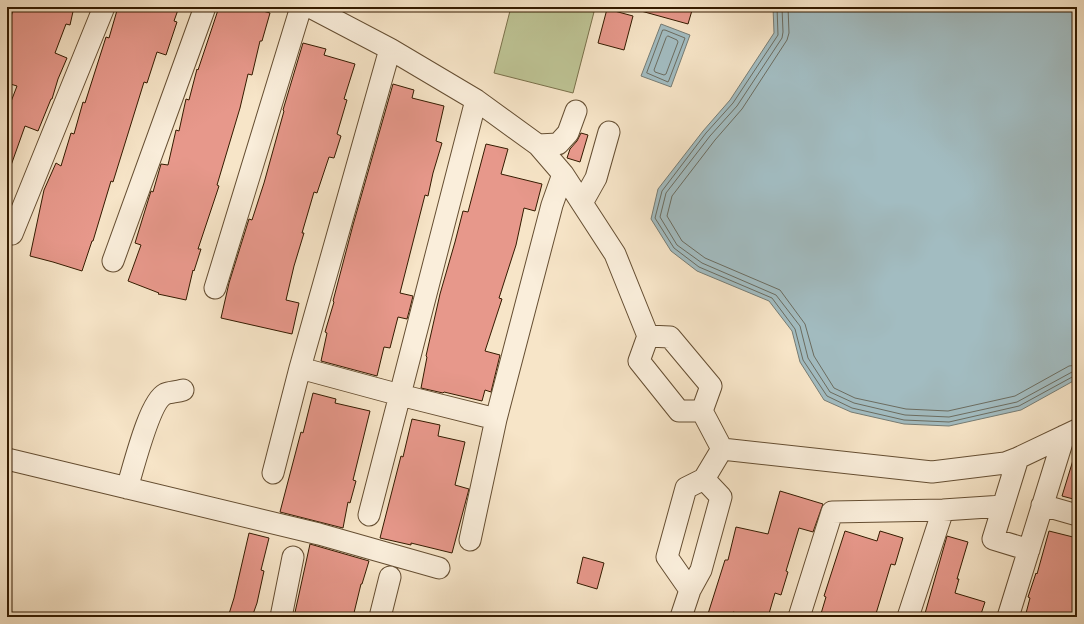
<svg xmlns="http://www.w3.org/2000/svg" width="1084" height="624" font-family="'IM FELL DW Pica',serif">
	<rect width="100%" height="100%" fill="#f7e5c8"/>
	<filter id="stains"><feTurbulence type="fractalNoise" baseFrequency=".005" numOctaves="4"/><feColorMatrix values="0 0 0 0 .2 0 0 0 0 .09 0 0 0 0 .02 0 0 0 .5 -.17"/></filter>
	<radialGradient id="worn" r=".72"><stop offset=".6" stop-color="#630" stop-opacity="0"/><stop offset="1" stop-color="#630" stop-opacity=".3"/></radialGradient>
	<path fill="#bec495" stroke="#79704a" d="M 511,7 L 575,7 L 594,12 L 573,93 L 494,73 Z"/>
	<path fill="#a2bcc1" stroke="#767c74" d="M 773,7 L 1077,7 L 1077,379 L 1021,410 L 949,426 L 904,424 L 851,412 L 824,400 L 800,362 L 792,331 L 769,301 L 697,271 L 671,251 L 651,219 L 658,189 L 703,131 L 730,100 L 774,33 Z
		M 661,24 L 690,35 L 671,87 L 641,76 Z"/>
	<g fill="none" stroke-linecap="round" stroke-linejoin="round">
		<path stroke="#6b6c60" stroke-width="1" d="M 777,7 L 778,35 L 733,103 L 706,133 L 662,191 L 655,218 L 674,248 L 699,267 L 772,298 L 795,329 L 803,360 L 827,396 L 852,408 L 904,420 L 949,422 L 1019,406 L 1074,376 L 1077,376
			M 782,7 L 783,32 L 782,38 L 737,106 L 710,136 L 666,193 L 660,217 L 677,245 L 702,263 L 776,295 L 800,326 L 808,358 L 830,392 L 854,403 L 905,415 L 949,417 L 1017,402 L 1072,372 L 1077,371
			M 788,7 L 789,33 L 787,40 L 742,109 L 715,140 L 672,196 L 667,216 L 682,241 L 705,258 L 780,290 L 805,324 L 814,356 L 834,388 L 855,398 L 906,409 L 948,411 L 1015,396 L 1069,366 L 1077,365
			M 663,30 L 665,30 L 685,38 L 669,80 L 668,82 L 647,73 Z
			M 668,36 L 677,40 L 678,42 L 666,74 L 664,75 L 655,72 L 654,70 L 666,38 Z"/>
	</g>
	<path fill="#e7988b" stroke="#341b00" d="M 14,7 L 74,7 L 70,25 L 66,24 L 55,53 L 67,58 L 58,79 L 52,99 L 51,99 L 38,131 L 25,126 L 9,171 L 7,171 L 7,112 L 17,86 L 7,83 L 7,29 Z
		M 118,7 L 179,7 L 174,21 L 177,22 L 166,55 L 157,52 L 147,83 L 144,82 L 113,182 L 111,181 L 93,241 L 92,241 L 82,271 L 53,262 L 30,256 L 44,190 L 56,163 L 61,166 L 71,133 L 74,134 L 83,102 L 85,103 L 106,37 L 109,38 Z
		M 219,7 L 249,7 L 270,13 L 262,41 L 260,41 L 252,75 L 248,74 L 240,108 L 217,185 L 219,186 L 198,249 L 201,249 L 194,271 L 193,270 L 186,300 L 158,294 L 159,293 L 128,281 L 141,245 L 135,243 L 151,191 L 153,192 L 161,164 L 168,165 L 176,130 L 179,131 L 186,99 L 189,100 L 197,69 L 198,70 Z
		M 641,7 L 693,7 L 688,24 L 641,11 Z
		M 607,9 L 633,16 L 624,50 L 598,43 Z
		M 303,43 L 326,49 L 324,55 L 355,64 L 344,99 L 347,100 L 337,134 L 341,136 L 334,158 L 329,157 L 317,193 L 314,192 L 302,233 L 304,233 L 294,266 L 286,300 L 299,303 L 292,334 L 221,318 L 229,283 L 249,219 L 252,220 L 264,183 L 284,111 L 283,110 Z
		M 393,84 L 414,90 L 412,98 L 444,106 L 436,141 L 442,143 L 433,173 L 428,196 L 425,195 L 400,293 L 413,296 L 410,308 L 407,319 L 398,317 L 390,348 L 384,347 L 377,376 L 321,361 L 327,333 L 325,332 L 334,302 L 333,301 L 353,225 Z
		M 581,133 L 588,135 L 580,162 L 567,158 L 570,149 L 577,141 Z
		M 486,144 L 508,149 L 501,174 L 542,184 L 535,211 L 524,208 L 516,245 L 499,298 L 502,299 L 485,351 L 500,355 L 491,392 L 485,390 L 482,401 L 444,392 L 443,393 L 421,388 L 427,357 L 426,356 L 440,294 L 455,242 L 463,211 L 468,212 Z
		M 313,393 L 336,399 L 335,403 L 370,411 L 353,480 L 356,481 L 350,503 L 348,502 L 343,528 L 280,512 L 301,432 L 303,433 Z
		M 412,419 L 440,425 L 438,436 L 465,442 L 455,485 L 469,489 L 452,553 L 411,543 L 411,545 L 380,538 L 401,456 L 403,457 Z
		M 1074,457 L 1077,457 L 1077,500 L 1062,496 Z
		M 780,491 L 823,504 L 813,532 L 799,528 L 786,571 L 788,572 L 781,595 L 775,593 L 768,617 L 750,617 L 733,612 L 732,617 L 707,617 L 725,560 L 728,560 L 736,527 L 768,534 Z
		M 845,531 L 877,541 L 880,531 L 903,538 L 895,565 L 891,564 L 875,617 L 820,617 L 826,597 L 824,596 Z
		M 1049,531 L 1077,538 L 1077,617 L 1025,617 L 1030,598 L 1028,597 L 1036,573 L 1037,574 Z
		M 249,533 L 269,538 L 261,570 L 264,571 L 257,603 L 252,617 L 228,617 L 234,598 Z
		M 947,536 L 968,542 L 957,579 L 959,579 L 955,593 L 985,602 L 980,617 L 924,617 Z
		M 310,544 L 369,561 L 362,584 L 361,584 L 353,617 L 294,617 Z
		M 583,557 L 604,563 L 597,589 L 577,583 Z"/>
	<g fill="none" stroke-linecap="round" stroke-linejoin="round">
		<defs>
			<path id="minor" d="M 310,7 L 390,49 L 476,100 L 538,145 L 563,174 L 615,254 L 648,336 L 639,361 L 679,411 L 702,411
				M 538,145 L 558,144 L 568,133 L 576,111
				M 582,203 L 596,178 L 609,132
				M 12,234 L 104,7
				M 113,261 L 205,7
				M 215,288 L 301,7
				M 648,336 L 670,337 L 711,386 L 702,411 L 722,449 L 704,479 L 686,488 L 667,557 L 690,590
				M 300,368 L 400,395 L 496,419
				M 722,449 L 932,472 L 1005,463 L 1018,458 L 1077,430
				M 1018,458 L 993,539 L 1029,550
				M 7,459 L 319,534 L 439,568
				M 273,473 L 300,368 L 390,49
				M 127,488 C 133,470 149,402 165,394 C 170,392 177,392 183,390
				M 1042,505 L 1077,515
				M 369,515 L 476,100
				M 470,540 L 496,419 L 552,205 L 563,174
				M 281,617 L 293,557
				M 380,617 L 390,577
				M 681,617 L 690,590 L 701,570 L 721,497 L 704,479
				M 799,617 L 832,512 L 943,510 L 1003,506
				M 908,617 L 943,510
				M 1008,617 L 1064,436"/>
		</defs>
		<use href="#minor" stroke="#654e32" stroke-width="23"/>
		<use href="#minor" stroke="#faeedb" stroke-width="21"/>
	</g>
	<rect width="1084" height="624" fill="none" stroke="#f7e5c8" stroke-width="24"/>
	<rect x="8" y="8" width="1068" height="608" fill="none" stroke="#341b00" stroke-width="2"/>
	<rect x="12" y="12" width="1060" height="600" fill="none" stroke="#341b00"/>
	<rect width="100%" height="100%" filter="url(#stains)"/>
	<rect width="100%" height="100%" fill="url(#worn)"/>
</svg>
